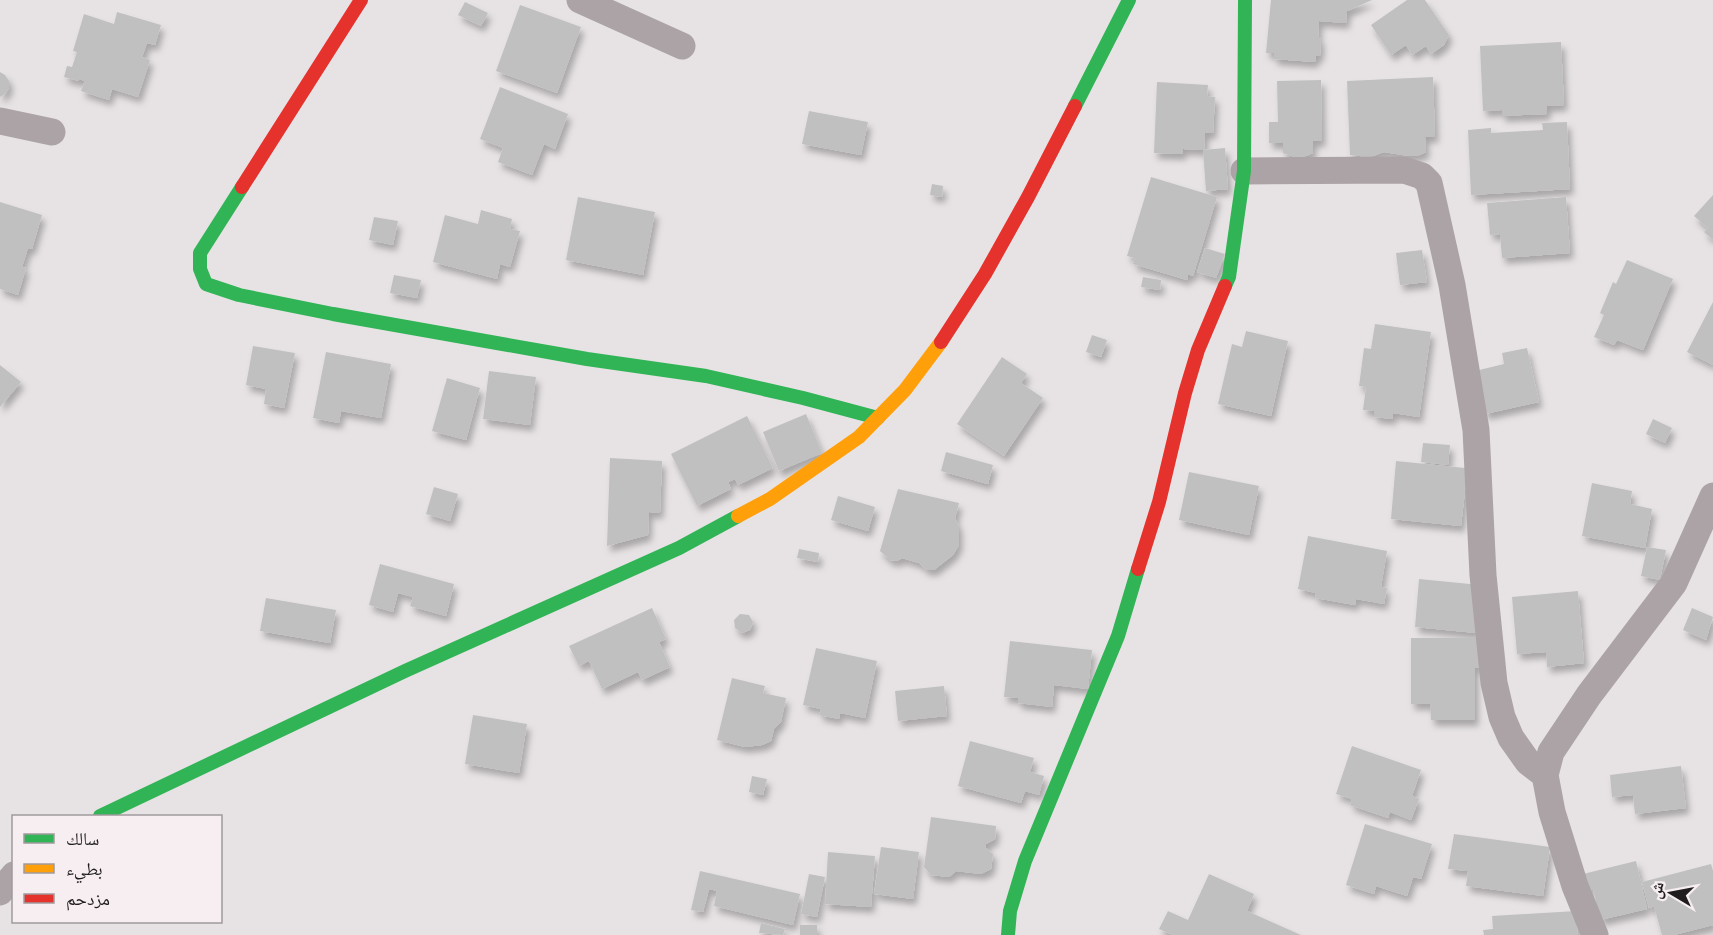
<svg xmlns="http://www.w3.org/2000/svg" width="1713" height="935" font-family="Montserrat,'Noto Naskh Arabic',sans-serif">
	<defs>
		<filter id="shadow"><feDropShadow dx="3.5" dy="6" stdDeviation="3" flood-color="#0004"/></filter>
	</defs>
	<rect width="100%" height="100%" fill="#e7e3e5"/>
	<path fill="#c1c0c0" filter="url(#shadow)" d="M 1271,0 L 1372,0 L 1347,11 L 1346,23 L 1319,21 L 1318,38 L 1321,39 L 1320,56 L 1316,56 L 1315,62 L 1274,59 L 1274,53 L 1266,53 Z
		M 1407,0 L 1425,0 L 1449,35 L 1444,45 L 1431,54 L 1426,46 L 1412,55 L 1406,45 L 1391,55 L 1371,25 Z
		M 465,2 L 488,13 L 481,26 L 458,15 Z
		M 520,5 L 581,27 L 557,93 L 496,71 Z
		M 117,12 L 161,25 L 155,45 L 147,43 L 142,57 L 150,60 L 138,97 L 112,89 L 109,100 L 81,91 L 85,81 L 79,79 L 79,81 L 64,77 L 67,66 L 72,67 L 77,52 L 73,51 L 84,14 L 114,24 Z
		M 1561,42 L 1564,105 L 1547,106 L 1547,114 L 1502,116 L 1502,110 L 1483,111 L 1480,46 Z
		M 0,72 L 5,75 L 9,81 L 9,88 L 5,94 L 0,97 Z
		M 1433,77 L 1435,137 L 1425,137 L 1426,152 L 1420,155 L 1409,156 L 1384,152 L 1370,157 L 1350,155 L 1347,81 Z
		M 1321,80 L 1322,141 L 1313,141 L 1313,153 L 1306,156 L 1295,157 L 1283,153 L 1283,143 L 1269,143 L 1269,122 L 1278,122 L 1277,81 Z
		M 1157,82 L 1208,85 L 1207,96 L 1215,97 L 1213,133 L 1205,133 L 1204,150 L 1183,149 L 1183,154 L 1154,153 Z
		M 500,87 L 568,114 L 555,149 L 544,144 L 532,175 L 498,162 L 503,148 L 480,139 Z
		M 809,111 L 868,122 L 861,155 L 802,144 Z
		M 1567,122 L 1570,189 L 1471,195 L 1468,130 L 1491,128 L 1491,133 L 1543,130 L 1542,123 Z
		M 1225,148 L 1228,189 L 1206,191 L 1203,150 Z
		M 1151,177 L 1217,197 L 1193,276 L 1188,274 L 1187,280 L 1133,264 L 1135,258 L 1127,256 Z
		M 932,184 L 943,186 L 942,197 L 930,195 Z
		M 1713,195 L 1713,240 L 1704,232 L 1708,228 L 1694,216 Z
		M 578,197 L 655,212 L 643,275 L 566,260 Z
		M 1566,197 L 1570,253 L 1502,258 L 1500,234 L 1490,235 L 1487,203 Z
		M 0,202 L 42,215 L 32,249 L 28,248 L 22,267 L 26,268 L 18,295 L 0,289 Z
		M 481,210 L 512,219 L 510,229 L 520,231 L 510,267 L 500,264 L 497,279 L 433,262 L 445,215 L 478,224 Z
		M 374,217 L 398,221 L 393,245 L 369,240 Z
		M 1205,248 L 1225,254 L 1216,278 L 1197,272 Z
		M 1422,250 L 1427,282 L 1400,285 L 1396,253 Z
		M 1627,260 L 1673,279 L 1643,350 L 1617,340 L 1614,345 L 1594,337 L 1604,315 L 1600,313 L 1613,282 L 1616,284 Z
		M 394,275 L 421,280 L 417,298 L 390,293 Z
		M 1143,277 L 1161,280 L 1160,290 L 1141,287 Z
		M 1713,302 L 1713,365 L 1687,352 Z
		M 1375,324 L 1431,332 L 1419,417 L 1393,413 L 1393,419 L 1374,417 L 1374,411 L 1363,410 L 1366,387 L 1359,386 L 1364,348 L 1371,349 Z
		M 1246,331 L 1288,341 L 1271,416 L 1218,404 L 1232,344 L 1242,347 Z
		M 1092,335 L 1107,340 L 1101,357 L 1086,352 Z
		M 253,346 L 295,353 L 284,408 L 264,404 L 266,389 L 246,385 Z
		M 1527,348 L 1539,402 L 1485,414 L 1475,371 L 1504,364 L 1502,353 Z
		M 326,352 L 391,364 L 381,418 L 341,411 L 339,423 L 313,418 Z
		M 1002,357 L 1027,374 L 1021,383 L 1043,398 L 1004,456 L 957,424 Z
		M 0,365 L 21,382 L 0,407 Z
		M 489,371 L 536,377 L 530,425 L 483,419 Z
		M 447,378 L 480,388 L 466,440 L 432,431 Z
		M 806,414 L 822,453 L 779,471 L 763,432 Z
		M 747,416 L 773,468 L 738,485 L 735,479 L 728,482 L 731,489 L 697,506 L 671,454 Z
		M 1653,419 L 1672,428 L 1665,443 L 1646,434 Z
		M 1423,443 L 1450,445 L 1448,465 L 1421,462 Z
		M 946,452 L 993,465 L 988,484 L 941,471 Z
		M 610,458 L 662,461 L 660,513 L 649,512 L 648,535 L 607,546 Z
		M 1396,461 L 1475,469 L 1466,482 L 1461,526 L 1391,519 Z
		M 1189,472 L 1259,486 L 1249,535 L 1179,520 Z
		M 1592,483 L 1632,491 L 1630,504 L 1652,509 L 1645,548 L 1582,536 Z
		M 434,487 L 458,494 L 450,521 L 426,514 Z
		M 898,489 L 959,503 L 955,518 L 959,527 L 959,545 L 953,555 L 934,570 L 927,570 L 919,563 L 902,558 L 897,561 L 890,560 L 880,551 Z
		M 838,496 L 875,507 L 868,531 L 831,520 Z
		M 1308,536 L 1387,551 L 1381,587 L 1387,588 L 1384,604 L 1356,599 L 1355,605 L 1315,598 L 1316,593 L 1298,589 Z
		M 1647,547 L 1666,550 L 1660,580 L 1641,576 Z
		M 799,549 L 819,553 L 818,562 L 797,558 Z
		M 380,564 L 454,584 L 446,616 L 410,606 L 413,597 L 398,593 L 393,612 L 369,605 Z
		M 1419,579 L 1480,585 L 1476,633 L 1415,627 Z
		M 1578,591 L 1584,663 L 1547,667 L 1546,652 L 1517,654 L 1512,597 Z
		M 266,598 L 336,610 L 330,643 L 260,631 Z
		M 652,608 L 666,639 L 659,642 L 670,667 L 642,680 L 638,672 L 602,689 L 589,661 L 579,666 L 569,646 Z
		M 1692,608 L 1713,617 L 1706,640 L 1683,630 Z
		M 740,614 L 749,615 L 753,622 L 750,630 L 742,633 L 735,628 L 734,620 Z
		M 1411,638 L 1480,638 L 1480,668 L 1475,667 L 1475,720 L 1431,720 L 1430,704 L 1411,704 Z
		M 1010,641 L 1092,650 L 1088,689 L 1054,685 L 1052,707 L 1018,703 L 1018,698 L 1004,697 Z
		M 816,648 L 877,661 L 865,718 L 840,713 L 839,719 L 819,715 L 821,709 L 803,705 Z
		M 732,678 L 765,686 L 763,693 L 786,698 L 781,722 L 774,729 L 771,741 L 762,745 L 745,747 L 717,740 Z
		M 944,686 L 947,716 L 898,721 L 895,691 Z
		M 473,715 L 527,724 L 519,773 L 465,764 Z
		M 970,741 L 1034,758 L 1030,772 L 1044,776 L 1039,795 L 1025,791 L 1021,803 L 958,786 Z
		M 1352,746 L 1421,770 L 1412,796 L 1419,799 L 1411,820 L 1390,812 L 1388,818 L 1350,805 L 1352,799 L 1336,794 Z
		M 1681,766 L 1686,808 L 1635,814 L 1633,795 L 1612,797 L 1610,775 Z
		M 752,776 L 767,779 L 763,795 L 749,792 Z
		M 931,817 L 996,826 L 995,839 L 986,844 L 986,848 L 993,854 L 991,869 L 981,874 L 956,871 L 949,877 L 931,875 L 924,867 Z
		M 1365,824 L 1432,844 L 1421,879 L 1413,877 L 1407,896 L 1376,886 L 1374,894 L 1346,885 Z
		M 1454,834 L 1550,847 L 1543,896 L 1466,886 L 1468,871 L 1448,869 Z
		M 881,847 L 919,852 L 913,899 L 874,894 Z
		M 828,852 L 875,856 L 871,907 L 825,904 Z
		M 1636,861 L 1647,909 L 1600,920 L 1593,889 L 1587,890 L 1583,874 Z
		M 1711,864 L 1713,871 L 1713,925 L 1674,935 L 1662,935 L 1654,906 L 1649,908 L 1642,882 Z
		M 700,871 L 800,894 L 793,925 L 714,906 L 717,891 L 709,889 L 703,912 L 691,910 Z
		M 809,874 L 825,877 L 817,917 L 801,914 Z
		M 1209,874 L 1254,894 L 1247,911 L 1301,935 L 1173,935 L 1159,929 L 1168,911 L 1188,920 Z
		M 1576,911 L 1578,935 L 1484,935 L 1483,930 L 1493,929 L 1492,916 Z
		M 761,923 L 785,929 L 783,935 L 759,933 Z
		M 800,925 L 817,925 L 817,935 L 800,935 Z"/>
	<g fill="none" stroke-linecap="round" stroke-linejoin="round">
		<path stroke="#aca3a7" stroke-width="27" d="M 580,0 L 682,46
			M 0,121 L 52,132
			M 1244,171 L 1404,170 L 1422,176 L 1429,183 L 1452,285 L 1476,430 L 1483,575 L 1494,683 L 1502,717 L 1511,738 L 1528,762 L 1545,775
			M 0,892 L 14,875
			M 1595,935 L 1575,886 L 1552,812 L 1545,775 L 1551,752 L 1589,695 L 1674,583 L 1713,496"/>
		<path stroke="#30b455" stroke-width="14" d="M 1075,106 L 1129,0
			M 242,187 L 200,253 L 200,269 L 206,284 L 239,295 L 333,314 L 587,359 L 706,376 L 803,398 L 878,418
			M 1225,286 L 1229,277 L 1244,171 L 1245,0
			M 100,816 L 405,671 L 679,548 L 738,516
			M 1008,935 L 1010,911 L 1025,861 L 1118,636 L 1138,569"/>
		<path stroke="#ff9f0a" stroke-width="14" d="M 738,516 L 770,499 L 859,437 L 905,390 L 941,342"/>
		<path stroke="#e5322d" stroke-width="14" d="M 242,187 L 361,0
			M 941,342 L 985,274 L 1028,197 L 1075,106
			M 1138,569 L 1159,502 L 1185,393 L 1198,350 L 1225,286"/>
	</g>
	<rect x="12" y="815" width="210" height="108" fill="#f6eef1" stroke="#a09a9d" stroke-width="1.5"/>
	<rect x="24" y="834" width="30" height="9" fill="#30b455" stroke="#a09a9d" stroke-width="1.5"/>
	<text x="66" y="845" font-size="18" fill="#201d1e">سالك</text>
	<rect x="24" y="864" width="30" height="9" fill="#ff9f0a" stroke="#a09a9d" stroke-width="1.5"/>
	<text x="66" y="875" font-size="18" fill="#201d1e">بطيء</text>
	<rect x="24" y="894" width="30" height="9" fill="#e5322d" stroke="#a09a9d" stroke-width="1.5"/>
	<text x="66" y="905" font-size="18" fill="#201d1e">مزدحم</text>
	<g transform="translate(1671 893) rotate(280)" stroke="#f6eef1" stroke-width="4.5" paint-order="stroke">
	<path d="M0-4.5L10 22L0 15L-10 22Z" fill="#201d1e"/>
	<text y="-9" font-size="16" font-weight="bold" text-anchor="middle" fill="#201d1e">ش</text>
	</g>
</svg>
